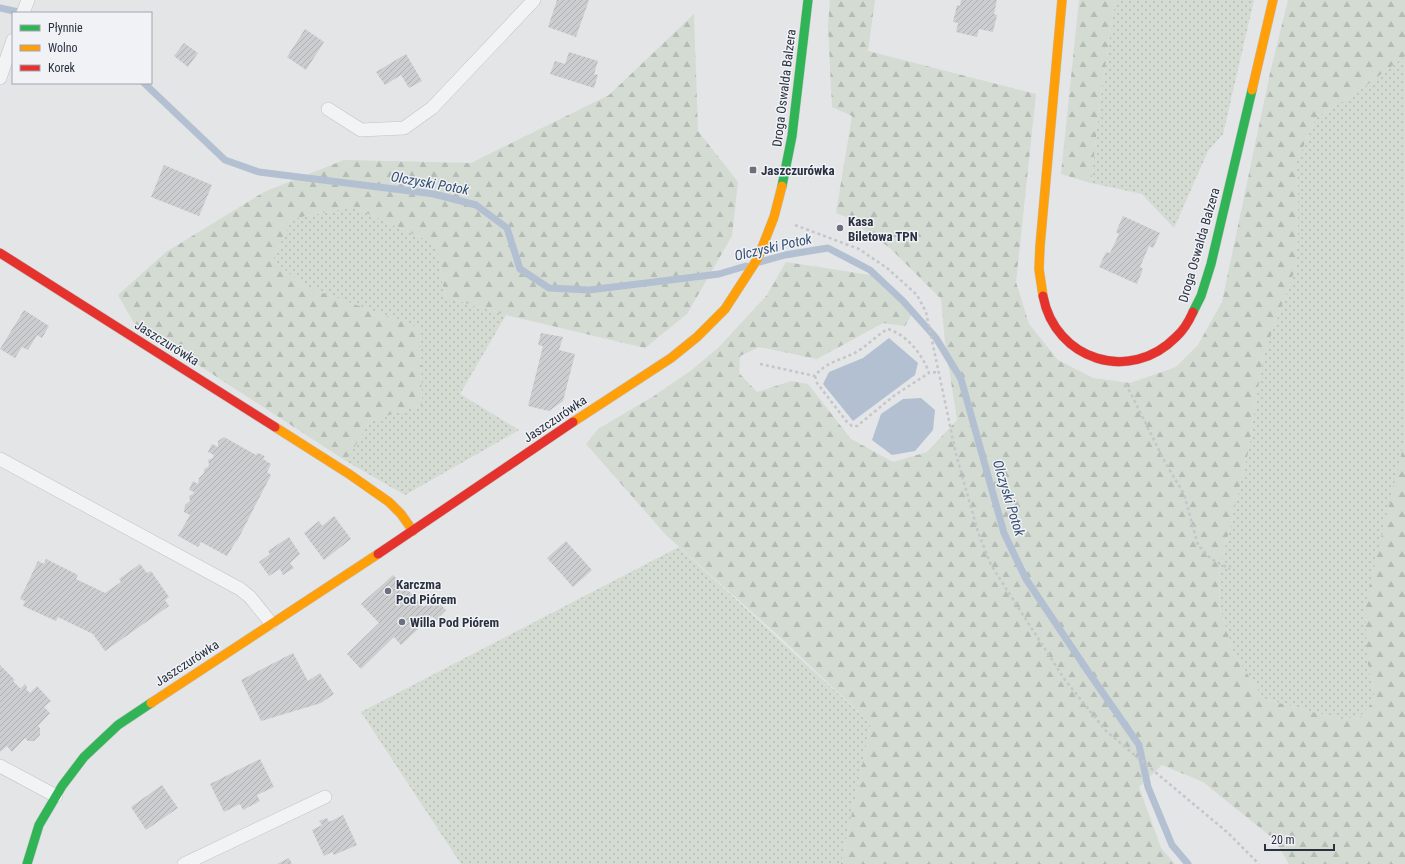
<svg xmlns="http://www.w3.org/2000/svg" width="1405" height="864" font-family="'Roboto Condensed',sans-serif">
	<defs>
		<pattern id="grass-dots" width="8" height="8" patternUnits="userSpaceOnUse"><rect width="8" height="8" fill="#d3dbd3"/><path d="M2 2h.1M6 6h.1" fill="none" stroke="#b5bcb6" stroke-width="1.8" stroke-linecap="round"/></pattern>
		<pattern id="forest-firs" width="22" height="20" patternUnits="userSpaceOnUse"><rect width="22" height="20" fill="#d3dbd3"/><path d="M5 1l3.5 6h-7zM16 11l3.5 6h-7z" fill="#b5bcb6"/></pattern>
		<pattern id="building-hatch" width="6" height="6" patternUnits="userSpaceOnUse"><rect width="6" height="6" fill="#cbcdcf"/><path d="M-1 1l2-2M0 6l6-6M5 7l2-2" fill="none" stroke="#aeb0b3"/></pattern>
	</defs>
	<rect width="100%" height="100%" fill="#e3e5e7"/>
	<path fill="url(#grass-dots)" d="M 1115,0 L 1254,0 L 1223,134 L 1208,151 L 1174,228 L 1142,194 L 1091,183 L 1100,102 Z
		M 1405,56 L 1405,439 L 1402,451 L 1405,511 L 1367,659 L 1375,699 L 1360,717 L 1340,719 L 1264,699 L 1234,654 L 1220,608 L 1219,572 L 1248,453 L 1263,357 L 1297,264 L 1298,206 L 1297,161 L 1316,118 L 1359,91 Z
		M 353,207 L 436,244 L 445,297 L 506,315 L 460,394 L 519,430 L 405,495 L 346,461 L 370,421 L 422,405 L 420,328 L 304,286 L 273,260 L 291,219 Z
		M 679,547 L 871,724 L 841,864 L 461,864 L 361,712 Z"/>
	<path fill="url(#forest-firs)" d="M 830,0 L 875,0 L 868,51 L 1036,94 L 1016,282 L 1029,324 L 1058,360 L 1093,378 L 1130,383 L 1176,367 L 1198,345 L 1222,302 L 1270,73 L 1288,0 L 1405,0 L 1405,56 L 1359,91 L 1316,118 L 1297,161 L 1298,206 L 1297,264 L 1263,357 L 1248,453 L 1219,572 L 1220,608 L 1234,654 L 1264,699 L 1340,719 L 1360,717 L 1375,699 L 1367,659 L 1365,605 L 1405,439 L 1405,864 L 1289,864 L 1275,840 L 1203,782 L 1162,765 L 1139,787 L 1161,848 L 1175,864 L 841,864 L 871,724 L 783,640 L 666,535 L 586,444 L 598,429 L 654,396 L 693,369 L 719,347 L 767,295 L 786,262 L 870,275 L 912,314 L 905,326 L 883,323 L 817,359 L 759,347 L 740,356 L 739,373 L 757,392 L 791,381 L 808,384 L 851,439 L 893,462 L 927,452 L 957,420 L 945,342 L 941,299 L 890,248 L 844,216 L 836,213 L 852,116 L 832,107 L 828,26 Z
		M 1079,0 L 1115,0 L 1100,102 L 1091,183 L 1061,174 Z
		M 694,14 L 698,131 L 738,182 L 732,236 L 687,314 L 645,348 L 506,315 L 445,297 L 436,244 L 353,207 L 291,219 L 273,260 L 304,286 L 420,328 L 422,405 L 370,421 L 346,461 L 134,323 L 118,295 L 166,252 L 264,192 L 344,160 L 471,163 L 609,95 Z"/>
	<path fill="#b3c0d1" d="M 889,338 L 918,363 L 915,375 L 853,421 L 823,384 L 829,372 L 863,358 Z
		M 921,398 L 935,410 L 933,430 L 915,451 L 892,455 L 872,440 L 881,414 L 903,399 Z"/>
	<g fill="none" stroke-linecap="round" stroke-linejoin="round">
		<path stroke="#b3c0d1" stroke-width="7" d="M 0,8 L 23,13
			M 144,83 L 225,160 L 259,172 L 434,194 L 476,205 L 507,228 L 520,269 L 549,288 L 589,290 L 719,274 L 746,266
			M 760,262 L 785,255 L 828,248 L 870,270 L 903,301 L 936,338 L 961,379 L 1004,533 L 1026,579 L 1087,670 L 1139,745 L 1148,787 L 1172,845 L 1188,864"/>
	</g>
	<path fill="url(#building-hatch)" d="M 557,0 L 589,0 L 576,37 L 548,27 Z
		M 961,0 L 997,0 L 994,14 L 997,15 L 993,32 L 979,29 L 977,37 L 956,32 L 958,23 L 953,22 L 957,5 L 960,6 Z
		M 305,29 L 324,42 L 306,70 L 287,57 Z
		M 184,43 L 198,53 L 188,67 L 174,56 Z
		M 569,52 L 598,61 L 594,74 L 598,75 L 594,88 L 550,74 L 555,61 L 565,64 Z
		M 406,54 L 422,81 L 409,88 L 401,75 L 385,85 L 376,72 Z
		M 164,165 L 212,185 L 199,216 L 151,197 Z
		M 1123,216 L 1160,233 L 1153,248 L 1149,246 L 1140,267 L 1143,269 L 1137,284 L 1099,267 L 1106,252 L 1110,253 L 1119,234 L 1116,232 Z
		M 24,310 L 49,326 L 42,338 L 37,335 L 28,350 L 22,347 L 15,358 L 0,349 Z
		M 541,333 L 563,337 L 559,350 L 575,354 L 563,401 L 549,411 L 528,406 L 543,346 L 538,345 Z
		M 224,437 L 256,455 L 258,453 L 265,456 L 263,459 L 271,464 L 267,472 L 271,475 L 237,541 L 236,541 L 227,556 L 201,542 L 198,547 L 178,536 L 190,515 L 184,512 L 185,505 L 190,501 L 189,496 L 193,494 L 194,492 L 189,490 L 193,481 L 198,484 L 199,478 L 204,473 L 204,469 L 208,467 L 209,464 L 208,460 L 213,458 L 214,455 L 208,452 L 212,444 L 218,447 L 218,441 Z
		M 334,516 L 351,539 L 324,560 L 304,533 L 319,521 L 322,526 Z
		M 289,537 L 300,554 L 290,563 L 294,568 L 283,575 L 280,569 L 269,576 L 259,562 L 270,554 L 268,551 Z
		M 566,541 L 592,570 L 573,587 L 547,558 Z
		M 46,559 L 78,575 L 76,579 L 105,593 L 121,582 L 119,579 L 140,564 L 147,573 L 151,571 L 169,597 L 165,600 L 169,606 L 105,651 L 93,634 L 58,617 L 56,621 L 23,606 L 25,601 L 20,599 L 38,561 L 44,564 Z
		M 393,575 L 424,607 L 434,598 L 446,610 L 436,620 L 432,616 L 401,645 L 394,637 L 361,669 L 347,654 L 379,623 L 361,604 Z
		M 293,653 L 308,681 L 320,673 L 334,694 L 321,703 L 261,721 L 241,680 Z
		M 0,665 L 15,680 L 13,681 L 22,690 L 21,688 L 25,684 L 27,687 L 26,689 L 30,693 L 37,686 L 51,701 L 44,707 L 50,713 L 38,726 L 40,728 L 40,735 L 34,741 L 28,741 L 25,738 L 12,752 L 7,746 L 0,752 Z
		M 260,759 L 274,787 L 257,795 L 260,801 L 243,810 L 240,804 L 224,812 L 210,784 Z
		M 162,785 L 178,808 L 146,830 L 131,807 Z
		M 343,815 L 357,845 L 334,855 L 332,852 L 324,856 L 312,830 L 322,825 L 319,821 L 327,818 L 329,822 Z
		M 289,858 L 292,864 L 277,864 Z"/>
	<g fill="none" stroke-linecap="round" stroke-linejoin="round">
		<defs>
			<path id="lane" d="M 23,13 L 28,0
				M 0,78 L 13,40
				M 328,109 L 361,130 L 404,128 L 432,108 L 534,0
				M 0,459 L 240,589 L 250,597 L 271,623
				M 0,766 L 56,796
				M 184,864 L 325,797"/>
			<path id="fast" d="M 782,186 L 792,136 L 808,0
				M 1193,312 L 1201,296 L 1211,264 L 1252,90
				M 27,864 L 39,825 L 62,786 L 84,757 L 118,725 L 151,703"/>
			<path id="slow" d="M 1252,90 L 1273,0
				M 1043,296 L 1039,269 L 1040,246 L 1062,0
				M 573,422 L 671,358 L 697,337 L 725,309 L 758,258 L 774,217 L 782,186
				M 275,427 L 349,474 L 389,502 L 401,514 L 413,531
				M 151,703 L 378,554"/>
			<path id="jam" d="M 0,253 L 275,427
				M 1043,296 C 1055,360 1130,384 1176,337 C 1184,330 1189,321 1193,312
				M 378,554 L 573,422"/>
		</defs>
		<use href="#lane" stroke="#c1c3c5" stroke-width="14"/>
		<use href="#fast" stroke="#c1c3c5" stroke-width="10"/>
		<use href="#slow" stroke="#c1c3c5" stroke-width="10"/>
		<use href="#jam" stroke="#c1c3c5" stroke-width="10"/>
		<path stroke="#c4c6ca" stroke-width="2.5" stroke-dasharray="3 3" stroke-linecap="butt" d="M 795,225 L 859,249 L 887,268 L 917,295 L 926,312 L 956,454 L 978,532 L 991,565 L 1065,680 L 1106,731 L 1227,832 L 1259,864
			M 760,364 L 815,376 C 826,361 843,360 858,351 C 868,345 877,335 888,329 C 907,335 923,355 929,373 L 938,372
			M 815,376 L 817,383 L 847,422 L 852,426 L 857,426 L 895,395 L 929,373
			M 1126,384 L 1166,464 L 1184,494 L 1198,545 L 1211,559 L 1230,569"/>
		<use href="#lane" stroke="#f1f3f4" stroke-width="13"/>
		<use href="#fast" stroke="#30b455" stroke-width="9"/>
		<use href="#slow" stroke="#ff9f0a" stroke-width="9"/>
		<use href="#jam" stroke="#e5322d" stroke-width="9"/>
	</g>
	<g fill="#6b707a" stroke="#f0f2f6" stroke-width="1.5">
		<rect x="749" y="166" width="8" height="8" rx="2"/>
		<circle cx="840" cy="228" r="4"/>
		<circle cx="388" cy="591" r="4"/>
		<circle cx="402" cy="622" r="4"/>
	</g>
	<g text-anchor="middle" dominant-baseline="central" stroke-width="3" stroke-linejoin="round" paint-order="stroke">
		<g font-size="13" fill="#2a313f" stroke="#f0f2f6">
			<text transform="translate(784 88) rotate(-83)">Droga Oswalda Balzera</text>
			<text transform="translate(1199 245) rotate(-74)">Droga Oswalda Balzera</text>
			<text transform="translate(167 343) rotate(32)">Jaszczurówka</text>
			<text transform="translate(555 419) rotate(-34)">Jaszczurówka</text>
			<text transform="translate(187 663) rotate(-33)">Jaszczurówka</text>
		</g>
		<g font-size="13" font-weight="bold" fill="#2a313f" stroke="#f0f2f6" text-anchor="start">
			<text x="761" y="170">Jaszczurówka</text>
			<text x="848" y="221">Kasa<tspan x="848" dy="15">Biletowa TPN</tspan></text>
			<text x="396" y="584">Karczma<tspan x="396" dy="15">Pod Piórem</tspan></text>
			<text x="410" y="622">Willa Pod Piórem</text>
		</g>
		<g font-size="14" font-style="italic" fill="#364f71" stroke="#f0f2f6">
			<text transform="translate(430 183) rotate(10)">Olczyski Potok</text>
			<text transform="translate(773 247) rotate(-13)">Olczyski Potok</text>
			<text transform="translate(1009 498) rotate(73)">Olczyski Potok</text>
		</g>
	</g>
	<rect x="12" y="12" width="140" height="72" fill="#f0f2f6" stroke="#a1a5ad"/>
	<rect x="20" y="25" width="20" height="6" fill="#30b455" stroke="#a1a5ad"/>
	<text x="48" y="32" font-size="12" fill="#2a313f">Płynnie</text>
	<rect x="20" y="45" width="20" height="6" fill="#ff9f0a" stroke="#a1a5ad"/>
	<text x="48" y="52" font-size="12" fill="#2a313f">Wolno</text>
	<rect x="20" y="65" width="20" height="6" fill="#e5322d" stroke="#a1a5ad"/>
	<text x="48" y="72" font-size="12" fill="#2a313f">Korek</text>
	<path d="M1265 844v6h69v-6" fill="none" stroke="#2a313f" stroke-width="2"/>
	<text x="1271" y="844" font-size="12" fill="#2a313f" stroke="#f0f2f6" stroke-width="3" paint-order="stroke">20 m</text>
</svg>
